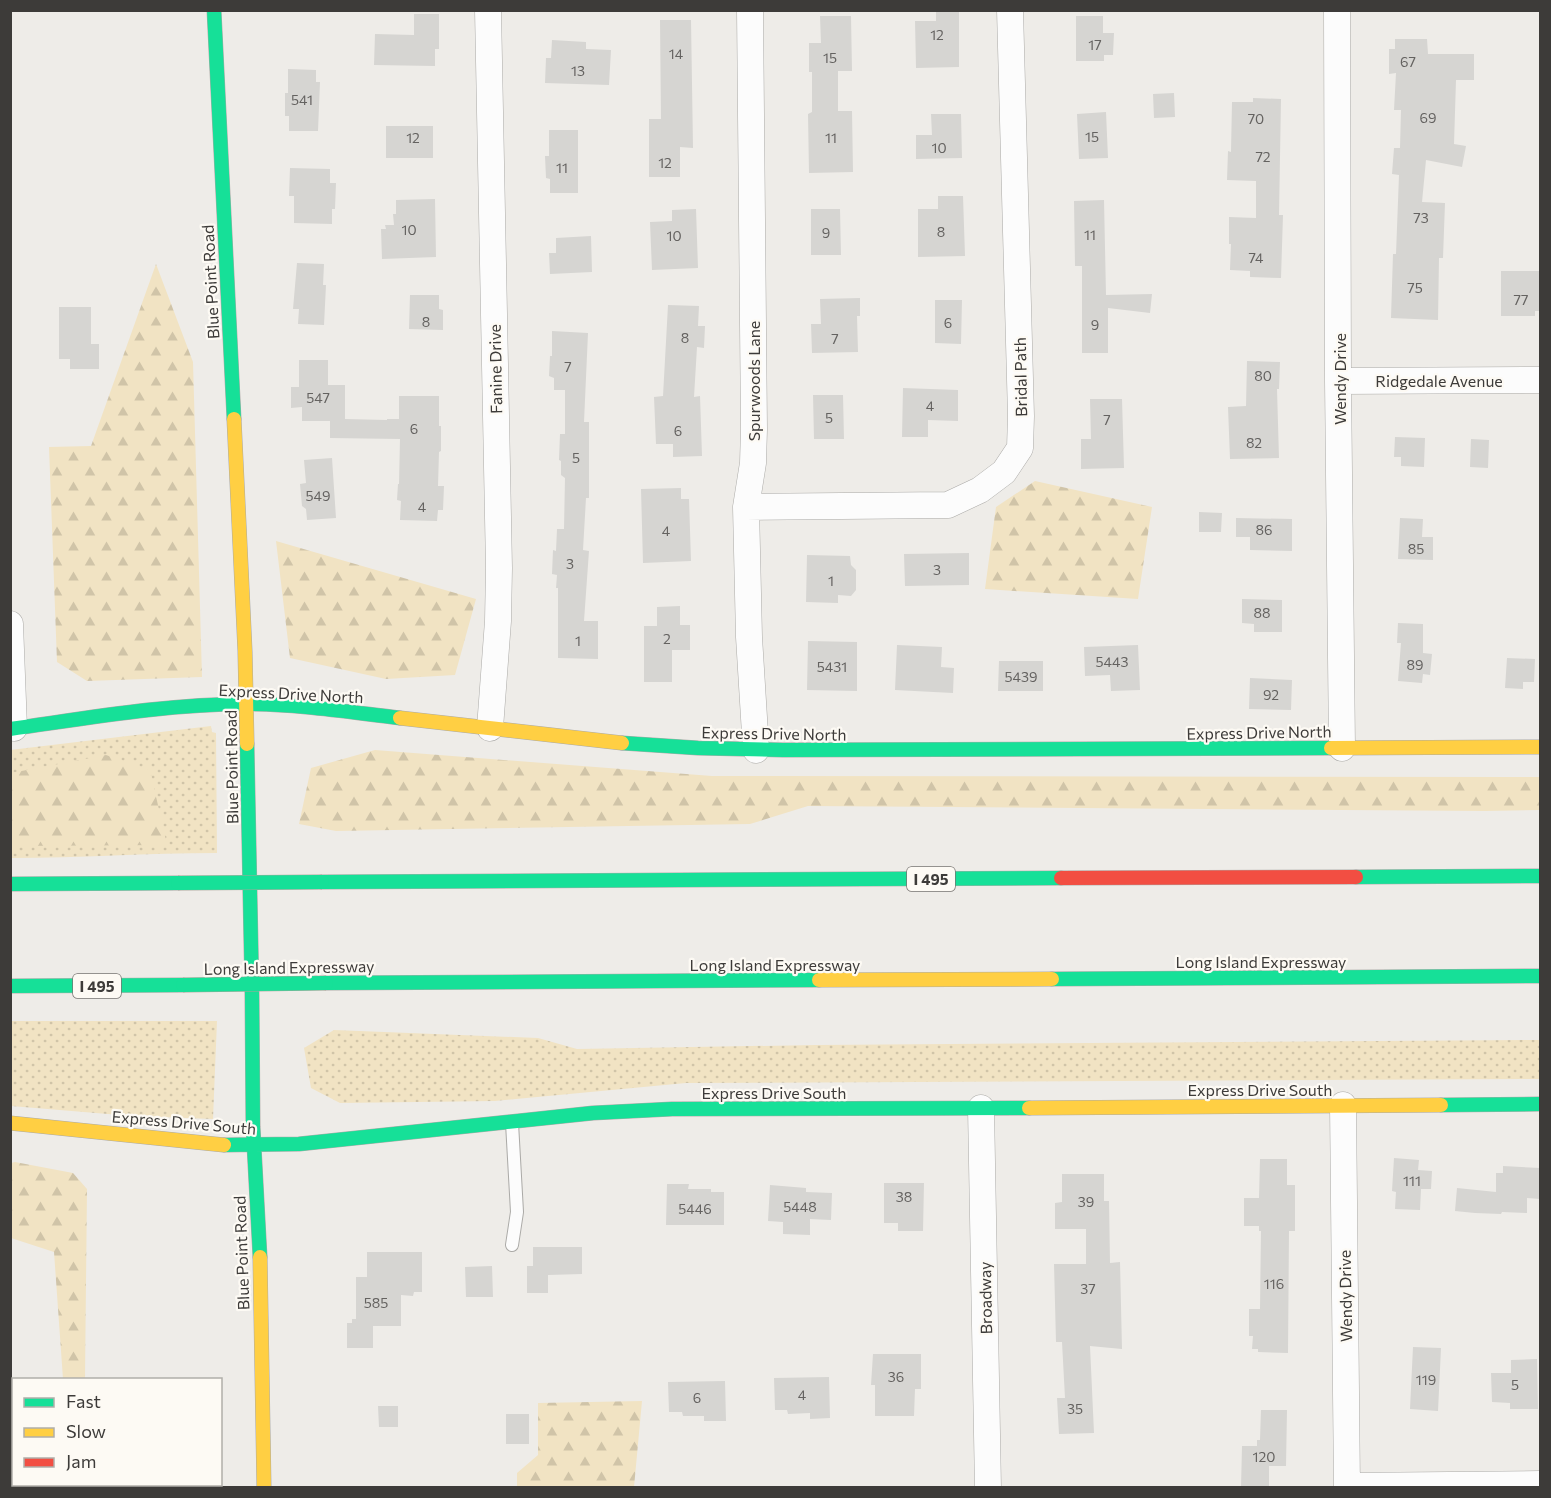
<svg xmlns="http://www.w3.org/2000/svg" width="1551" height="1498" font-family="Commissioner,sans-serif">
	<defs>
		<pattern id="grass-dots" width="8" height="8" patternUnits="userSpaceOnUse" patternTransform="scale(1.5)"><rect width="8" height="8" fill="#f1e3c3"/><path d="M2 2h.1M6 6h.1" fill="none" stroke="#d0c4a8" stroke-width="1.8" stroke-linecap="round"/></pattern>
		<pattern id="forest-firs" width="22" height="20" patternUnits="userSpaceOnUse" patternTransform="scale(1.5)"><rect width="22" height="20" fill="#f1e3c3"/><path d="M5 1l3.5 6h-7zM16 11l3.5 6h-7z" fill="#d0c4a8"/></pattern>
	</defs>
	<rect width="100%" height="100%" fill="#eeece8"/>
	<path fill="url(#grass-dots)" d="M 211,726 L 212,732 L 216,733 L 217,853 C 148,853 79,858 11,858 L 10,750 Z
		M 11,1021 L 217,1021 L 213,1119 L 132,1116 L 11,1106 Z
		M 334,1030 L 538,1038 L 577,1049 L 816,1045 L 1540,1040 L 1540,1079 L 686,1083 L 495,1101 L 340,1103 L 311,1088 L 304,1048 Z"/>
	<path fill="url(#forest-firs)" d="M 156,264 L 193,362 L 202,677 L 87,681 L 57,662 L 49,447 L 91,446 Z
		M 1035,481 L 1152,507 L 1138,599 L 985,589 L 996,507 Z
		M 276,541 L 476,599 L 455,675 L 386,679 L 290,658 Z
		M 375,750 L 712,776 L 1540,777 L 1540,810 L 1485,811 L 808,806 L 750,824 L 336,831 L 299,824 L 311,768 Z
		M 106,755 L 150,770 L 167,845 L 11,846 L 11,773 Z
		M 15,1162 L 73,1173 L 87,1189 L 85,1379 L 63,1379 L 54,1252 L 11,1238 L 11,1163 Z
		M 642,1401 L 634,1487 L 517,1487 L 517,1473 L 538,1455 L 538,1403 Z"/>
	<path fill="#d6d5d2" d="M 936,10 L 959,10 L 959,67 L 916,68 L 915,21 L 936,21 Z
		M 414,14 L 439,14 L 439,49 L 435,49 L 435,66 L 374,65 L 375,34 L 414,35 Z
		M 820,16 L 851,16 L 852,71 L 838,71 L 838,111 L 852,111 L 853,172 L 809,173 L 808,114 L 812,112 L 812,72 L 809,72 L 809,43 L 821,43 Z
		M 1076,16 L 1103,16 L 1103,33 L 1114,33 L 1113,55 L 1104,55 L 1104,61 L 1076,61 Z
		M 660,20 L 691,20 L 693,148 L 680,147 L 680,177 L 649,177 L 649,119 L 661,119 Z
		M 1395,39 L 1427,39 L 1428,54 L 1474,54 L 1474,80 L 1456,80 L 1454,144 L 1466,146 L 1462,167 L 1426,160 L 1422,202 L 1445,203 L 1443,258 L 1439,258 L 1438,320 L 1391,318 L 1393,254 L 1396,254 L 1399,175 L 1392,174 L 1394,148 L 1400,148 L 1401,110 L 1394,110 L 1396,73 L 1389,74 L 1389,49 L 1395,49 Z
		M 552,40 L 586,42 L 586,49 L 611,50 L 609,85 L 545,83 L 546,58 L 551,58 Z
		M 288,69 L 316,70 L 316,82 L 320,82 L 318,131 L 289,131 L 289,116 L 285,116 L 285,93 L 288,93 Z
		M 1174,93 L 1175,117 L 1154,118 L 1153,94 Z
		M 1253,98 L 1281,99 L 1279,215 L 1283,215 L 1281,278 L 1250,277 L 1250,271 L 1230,270 L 1231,244 L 1229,244 L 1229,217 L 1256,218 L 1256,181 L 1227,180 L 1228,151 L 1231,152 L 1232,102 L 1253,102 Z
		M 1106,112 L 1108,158 L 1079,159 L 1077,114 Z
		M 931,114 L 961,114 L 962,158 L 916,159 L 916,135 L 932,135 Z
		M 386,126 L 433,126 L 433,158 L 386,158 Z
		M 549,130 L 578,130 L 578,193 L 550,193 L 550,179 L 546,178 L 545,156 L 549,156 Z
		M 290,168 L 330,169 L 330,183 L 336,183 L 335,209 L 332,209 L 332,224 L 294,223 L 294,196 L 289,196 Z
		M 938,196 L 963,196 L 965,256 L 918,257 L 918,209 L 938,209 Z
		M 435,199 L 436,257 L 382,259 L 381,229 L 386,229 L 385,225 L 394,225 L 393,214 L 396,214 L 396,200 Z
		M 1104,200 L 1106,295 L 1152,294 L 1150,313 L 1108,308 L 1108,353 L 1082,353 L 1082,266 L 1075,266 L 1074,201 Z
		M 696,209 L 698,268 L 652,270 L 650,222 L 672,221 L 672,210 Z
		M 811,209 L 840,209 L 841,255 L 811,255 Z
		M 591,236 L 592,272 L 550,274 L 549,253 L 556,253 L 556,238 Z
		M 297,263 L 324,264 L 323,285 L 326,285 L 324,325 L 298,324 L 299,309 L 293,309 Z
		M 1501,271 L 1540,271 L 1540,311 L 1535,311 L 1535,316 L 1501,316 Z
		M 410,295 L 439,295 L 439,309 L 443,310 L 443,330 L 409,329 Z
		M 860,298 L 860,316 L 857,316 L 858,352 L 812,353 L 811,324 L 821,324 L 820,299 Z
		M 935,300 L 962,300 L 961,344 L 935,343 Z
		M 668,305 L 699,306 L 698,326 L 705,326 L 704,348 L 697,347 L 694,397 L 700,396 L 702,456 L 673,457 L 673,444 L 656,444 L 654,397 L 663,396 Z
		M 59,307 L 91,307 L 91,344 L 99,344 L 99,369 L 70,369 L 70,359 L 59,359 Z
		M 552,331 L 588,333 L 584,422 L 589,422 L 589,498 L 586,498 L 583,550 L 589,551 L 584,621 L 598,621 L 598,659 L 558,658 L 558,588 L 556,588 L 557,575 L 552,574 L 553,550 L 556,551 L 557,529 L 564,529 L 565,478 L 561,475 L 561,461 L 559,460 L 560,434 L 565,434 L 565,390 L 554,390 L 554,378 L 549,376 L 550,356 L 552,356 Z
		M 299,360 L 328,360 L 328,385 L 345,385 L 345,419 L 387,420 L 387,419 L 399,419 L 399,396 L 439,396 L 439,426 L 441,426 L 441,451 L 439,452 L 438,486 L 444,486 L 443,510 L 438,510 L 437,521 L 400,520 L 401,501 L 397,500 L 398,484 L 399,484 L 400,439 L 330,438 L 330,421 L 302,421 L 302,407 L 291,408 L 291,387 L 299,387 Z
		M 1247,361 L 1280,362 L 1279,389 L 1277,389 L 1279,458 L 1230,459 L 1228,407 L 1246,406 Z
		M 903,388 L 958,390 L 958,421 L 928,420 L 928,437 L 902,437 Z
		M 813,395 L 843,395 L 844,439 L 814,439 Z
		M 1090,399 L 1122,399 L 1124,468 L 1081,469 L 1081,439 L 1091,439 Z
		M 1395,437 L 1425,438 L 1424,467 L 1401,466 L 1401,457 L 1394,457 Z
		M 1471,439 L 1489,440 L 1488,468 L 1470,467 Z
		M 332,458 L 336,518 L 307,520 L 306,509 L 302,506 L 300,484 L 306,483 L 304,460 Z
		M 681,488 L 681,499 L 689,499 L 691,561 L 643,563 L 641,489 Z
		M 1199,512 L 1222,513 L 1221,532 L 1199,532 Z
		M 1236,518 L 1292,519 L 1292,551 L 1250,550 L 1250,537 L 1236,537 Z
		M 1400,518 L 1423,519 L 1422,537 L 1433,537 L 1433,560 L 1398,559 Z
		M 969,553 L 969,585 L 905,586 L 904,554 Z
		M 807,555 L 850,556 L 851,565 L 856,570 L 856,590 L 851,596 L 838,595 L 838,603 L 806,602 Z
		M 1242,599 L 1282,600 L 1282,632 L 1254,632 L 1254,624 L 1242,623 Z
		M 680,606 L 680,625 L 690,625 L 690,650 L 672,650 L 672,682 L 644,682 L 644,626 L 657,626 L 657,607 Z
		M 1398,623 L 1423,624 L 1423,653 L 1432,654 L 1430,675 L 1423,674 L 1422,683 L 1398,681 L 1401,643 L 1397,643 Z
		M 808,641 L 857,642 L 857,691 L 807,690 Z
		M 897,645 L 942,647 L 941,667 L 954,668 L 953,693 L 895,690 Z
		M 1138,645 L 1140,690 L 1111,691 L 1110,675 L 1085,676 L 1084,647 Z
		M 1507,658 L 1535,659 L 1534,682 L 1523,682 L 1523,689 L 1505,688 Z
		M 999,661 L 1043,661 L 1043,691 L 998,691 Z
		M 1250,678 L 1292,680 L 1291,710 L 1249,709 Z
		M 1394,1158 L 1419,1160 L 1418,1170 L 1432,1171 L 1431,1189 L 1421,1189 L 1420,1210 L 1395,1209 L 1396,1192 L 1392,1191 Z
		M 1260,1159 L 1287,1159 L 1287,1185 L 1295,1185 L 1295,1231 L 1289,1231 L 1288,1353 L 1258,1352 L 1258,1349 L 1252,1349 L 1253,1336 L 1249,1336 L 1249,1309 L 1260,1309 L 1261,1231 L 1259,1231 L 1259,1226 L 1244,1226 L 1244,1198 L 1259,1198 Z
		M 1503,1166 L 1540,1168 L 1540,1199 L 1527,1198 L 1527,1213 L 1502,1212 L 1501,1214 L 1475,1213 L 1455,1211 L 1457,1188 L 1496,1192 L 1496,1173 L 1503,1173 Z
		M 1062,1174 L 1104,1174 L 1104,1201 L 1109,1201 L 1110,1263 L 1120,1262 L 1122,1349 L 1090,1346 L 1094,1433 L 1059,1434 L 1057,1398 L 1065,1398 L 1062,1342 L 1056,1342 L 1054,1264 L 1086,1264 L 1086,1229 L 1055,1229 L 1055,1203 L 1062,1202 Z
		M 884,1183 L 924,1183 L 923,1231 L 898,1231 L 898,1223 L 884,1223 Z
		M 667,1184 L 689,1184 L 688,1189 L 711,1189 L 711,1192 L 724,1192 L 724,1225 L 666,1225 Z
		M 770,1185 L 806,1188 L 806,1192 L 832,1193 L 831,1220 L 810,1219 L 810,1235 L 783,1234 L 783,1222 L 768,1221 Z
		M 533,1247 L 582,1247 L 582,1274 L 548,1275 L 548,1293 L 527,1293 L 527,1266 L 533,1266 Z
		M 367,1252 L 422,1252 L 422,1292 L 414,1292 L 413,1296 L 401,1295 L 401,1326 L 373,1326 L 373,1348 L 347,1348 L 347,1323 L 352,1323 L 352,1319 L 356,1319 L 356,1277 L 367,1277 Z
		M 492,1266 L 493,1297 L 466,1297 L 465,1267 Z
		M 1413,1347 L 1441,1348 L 1438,1411 L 1410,1409 Z
		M 873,1354 L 921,1354 L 921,1389 L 915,1389 L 914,1416 L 875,1416 L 875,1385 L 871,1385 Z
		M 1537,1359 L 1538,1409 L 1510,1409 L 1510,1403 L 1492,1402 L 1491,1373 L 1511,1373 L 1511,1360 Z
		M 829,1377 L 830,1418 L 810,1419 L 810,1413 L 788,1414 L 787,1410 L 775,1410 L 774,1378 Z
		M 725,1381 L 726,1421 L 704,1421 L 704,1416 L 683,1416 L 682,1412 L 669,1412 L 668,1382 Z
		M 378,1406 L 398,1406 L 398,1427 L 379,1427 Z
		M 1261,1410 L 1287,1410 L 1286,1466 L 1269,1466 L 1269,1488 L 1241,1488 L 1242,1446 L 1257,1446 L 1257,1440 L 1260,1440 Z
		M 506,1414 L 529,1414 L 529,1444 L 506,1444 Z"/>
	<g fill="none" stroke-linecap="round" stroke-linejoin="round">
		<defs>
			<path id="lane" d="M 512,1245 L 517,1212 L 512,1123"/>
			<path id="street" d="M 488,10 L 499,568 L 498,621 L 490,728
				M 750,10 L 754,429 L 753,463 L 746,507 L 749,637 L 756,750
				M 1337,10 L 1338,381 L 1342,748
				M 1338,381 L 1540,380
				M 746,507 L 948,505 L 980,490 L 1004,472 L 1020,448 L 1021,416 L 1010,10
				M 10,624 L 14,728
				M 1343,1105 L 1347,1488
				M 981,1108 L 988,1488
				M 1347,1486 L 1540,1484"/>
			<path id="fast" d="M 214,10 L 234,419
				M 10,729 C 88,718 166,704 246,704 C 297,704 348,712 400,718
				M 622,743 L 698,748 L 783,750 L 1331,748
				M 247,744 L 252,994 L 253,1127 L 260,1257
				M 1356,877 L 1540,876
				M 322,882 L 1061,878
				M 10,884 L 178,883
				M 1052,979 L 1540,976
				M 326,983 L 819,980
				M 10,986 L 183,985
				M 1441,1105 L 1540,1104
				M 224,1145 L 299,1144 L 593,1113 L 672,1109 L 1029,1108"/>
			<path id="slow" d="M 234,419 L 245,651 L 247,744
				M 400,718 L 622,743
				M 1331,748 L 1540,747
				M 819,980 L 1052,979
				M 1029,1108 L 1441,1105
				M 10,1123 L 224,1145
				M 260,1257 L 264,1488"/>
			<path id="jam" d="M 1061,878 L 1356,877"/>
		</defs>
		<use href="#lane" stroke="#abaaa7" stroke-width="14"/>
		<use href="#street" stroke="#abaaa7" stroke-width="27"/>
		<use href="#fast" stroke="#abaaa7" stroke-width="15"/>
		<use href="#slow" stroke="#abaaa7" stroke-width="15"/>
		<use href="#jam" stroke="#abaaa7" stroke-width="15"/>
		<use href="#lane" stroke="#fcfcfc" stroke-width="12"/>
		<use href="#street" stroke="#fcfcfc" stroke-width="26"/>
		<use href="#fast" stroke="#16e098" stroke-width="14"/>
		<use href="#slow" stroke="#ffcf43" stroke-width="14"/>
		<use href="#jam" stroke="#f24e42" stroke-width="14"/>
		<defs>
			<path id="fast-bridge" d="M 178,883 L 322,882
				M 183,985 L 326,983"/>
		</defs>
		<use href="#fast-bridge" stroke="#a9a499" stroke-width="15" stroke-linecap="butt"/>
		<use href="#fast-bridge" stroke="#16e098" stroke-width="14"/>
	</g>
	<g text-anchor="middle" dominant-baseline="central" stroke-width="4.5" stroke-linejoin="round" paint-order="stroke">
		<g font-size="14" fill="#646260">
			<text x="937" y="34">12</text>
			<text x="1095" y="44">17</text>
			<text x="676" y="53">14</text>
			<text x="830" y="57">15</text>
			<text x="1408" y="61">67</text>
			<text x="578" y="70">13</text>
			<text x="302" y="99">541</text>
			<text x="1428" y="117">69</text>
			<text x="1256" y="118">70</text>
			<text x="1092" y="136">15</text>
			<text x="413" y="137">12</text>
			<text x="831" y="137">11</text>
			<text x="939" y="147">10</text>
			<text x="1263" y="156">72</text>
			<text x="665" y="162">12</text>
			<text x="562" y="167">11</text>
			<text x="1421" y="217">73</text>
			<text x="409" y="229">10</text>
			<text x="941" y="231">8</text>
			<text x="826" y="232">9</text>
			<text x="1090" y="234">11</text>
			<text x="674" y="235">10</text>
			<text x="1256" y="257">74</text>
			<text x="1415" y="287">75</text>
			<text x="1521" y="299">77</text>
			<text x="426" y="321">8</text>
			<text x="948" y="322">6</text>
			<text x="1095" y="324">9</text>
			<text x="685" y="337">8</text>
			<text x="835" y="338">7</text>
			<text x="568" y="366">7</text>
			<text x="1263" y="375">80</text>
			<text x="318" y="397">547</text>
			<text x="930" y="405">4</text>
			<text x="829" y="417">5</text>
			<text x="1107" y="419">7</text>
			<text x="414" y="428">6</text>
			<text x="678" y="430">6</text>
			<text x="1254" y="442">82</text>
			<text x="576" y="457">5</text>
			<text x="318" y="495">549</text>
			<text x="422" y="506">4</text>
			<text x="1264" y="529">86</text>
			<text x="666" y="530">4</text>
			<text x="1416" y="548">85</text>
			<text x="570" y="563">3</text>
			<text x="937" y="569">3</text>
			<text x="831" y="580">1</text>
			<text x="1262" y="612">88</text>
			<text x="667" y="638">2</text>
			<text x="578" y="640">1</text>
			<text x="1112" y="661">5443</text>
			<text x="1415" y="664">89</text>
			<text x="832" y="666">5431</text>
			<text x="1021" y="676">5439</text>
			<text x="1271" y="694">92</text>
			<text x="1412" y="1180">111</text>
			<text x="904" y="1196">38</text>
			<text x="1086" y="1201">39</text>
			<text x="800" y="1206">5448</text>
			<text x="695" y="1208">5446</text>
			<text x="1274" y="1283">116</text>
			<text x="1088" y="1288">37</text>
			<text x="376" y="1302">585</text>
			<text x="896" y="1376">36</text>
			<text x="1426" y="1379">119</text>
			<text x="1515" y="1384">5</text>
			<text x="802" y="1394">4</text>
			<text x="697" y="1397">6</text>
			<text x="1075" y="1408">35</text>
			<text x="1264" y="1456">120</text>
		</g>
		<g fill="#fdfaf4" stroke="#777471" stroke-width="1.5">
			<rect x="907" y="867" width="48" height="24" rx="4.5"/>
			<rect x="73" y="974" width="48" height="24" rx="4.5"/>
		</g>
		<g font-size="15" font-weight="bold" fill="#3d3b39">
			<text x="931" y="879">I 495</text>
			<text x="97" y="986">I 495</text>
		</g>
		<g font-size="16" fill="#3d3b39" stroke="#fdfaf4">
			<text transform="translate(210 282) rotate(-93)">Blue Point Road</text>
			<text transform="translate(495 369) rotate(-91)">Fanine Drive</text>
			<text transform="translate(1020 377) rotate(-91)">Bridal Path</text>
			<text transform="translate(1339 379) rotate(-90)">Wendy Drive</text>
			<text x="1439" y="380">Ridgedale Avenue</text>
			<text transform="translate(753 381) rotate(-90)">Spurwoods Lane</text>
			<text transform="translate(291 693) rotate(3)">Express Drive North</text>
			<text transform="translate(1259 732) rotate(-1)">Express Drive North</text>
			<text transform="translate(774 733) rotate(1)">Express Drive North</text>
			<text transform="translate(231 767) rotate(-91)">Blue Point Road</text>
			<text x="1261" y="961">Long Island Expressway</text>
			<text x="775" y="964">Long Island Expressway</text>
			<text transform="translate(289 967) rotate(-1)">Long Island Expressway</text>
			<text x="1260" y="1089">Express Drive South</text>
			<text x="774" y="1092">Express Drive South</text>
			<text transform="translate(184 1122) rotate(5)">Express Drive South</text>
			<text transform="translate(241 1253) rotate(-92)">Blue Point Road</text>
			<text transform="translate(1345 1296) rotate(-91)">Wendy Drive</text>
			<text transform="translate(985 1298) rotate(-91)">Broadway</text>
		</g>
	</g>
	<rect width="1551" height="1498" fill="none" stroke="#3d3b39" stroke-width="24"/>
	<rect x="12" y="1378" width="210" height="108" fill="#fdfaf4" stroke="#b0aea9" stroke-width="1.5"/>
	<rect x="24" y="1398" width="30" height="9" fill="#16e098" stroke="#b0aea9" stroke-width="1.5"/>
	<text x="66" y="1408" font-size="18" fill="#3d3b39">Fast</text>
	<rect x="24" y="1428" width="30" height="9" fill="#ffcf43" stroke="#b0aea9" stroke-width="1.5"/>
	<text x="66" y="1438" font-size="18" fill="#3d3b39">Slow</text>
	<rect x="24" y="1458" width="30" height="9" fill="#f24e42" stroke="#b0aea9" stroke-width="1.5"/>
	<text x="66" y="1468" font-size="18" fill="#3d3b39">Jam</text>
</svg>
